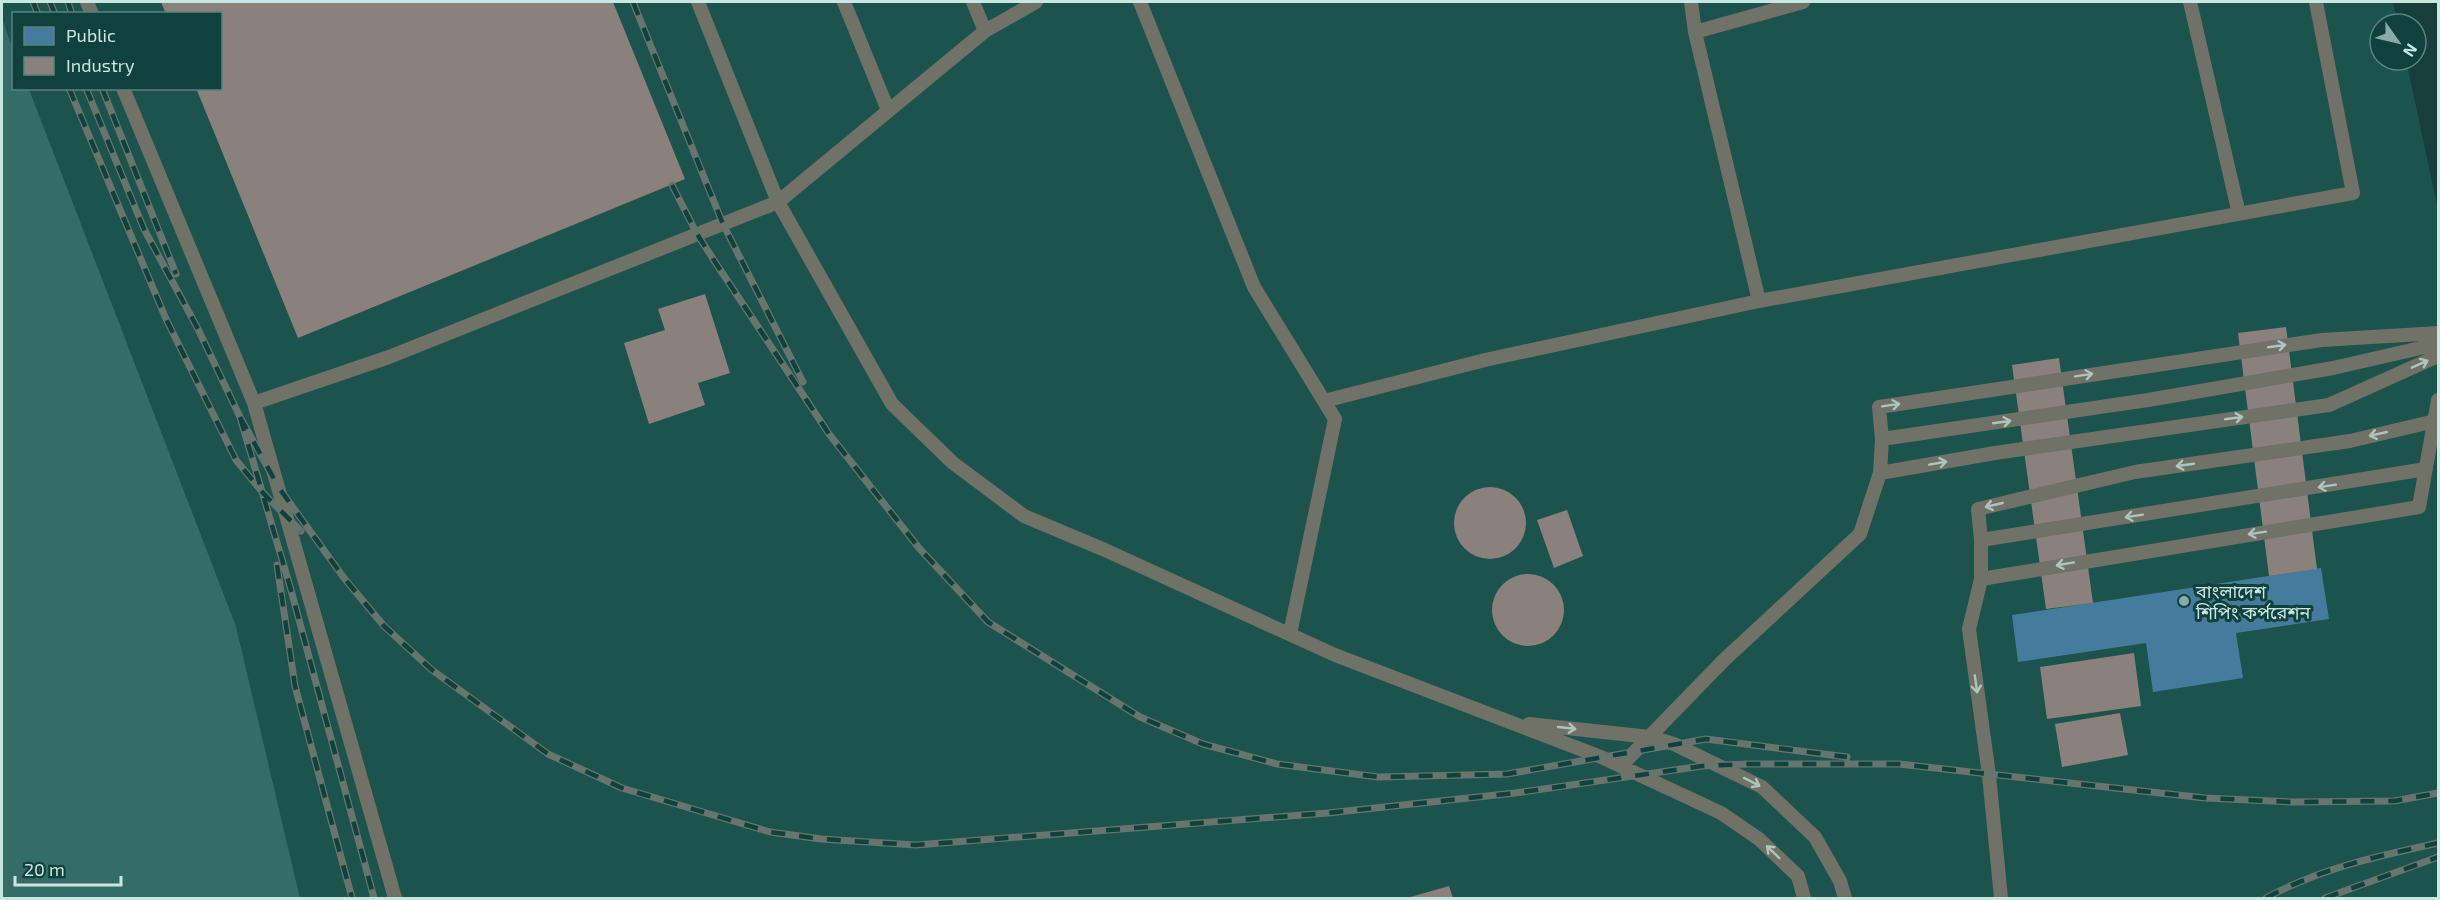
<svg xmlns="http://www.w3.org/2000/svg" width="2440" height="900" font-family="'Exo 2','Noto Sans Bengali',sans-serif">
	<rect width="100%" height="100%" fill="#163e3a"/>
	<path fill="#1c534d" d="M 2,2 L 2393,2 L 2398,24 L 2380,24 L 2380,60 L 2406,60 L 2438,209 L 2438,898 L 300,898 L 236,626 L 29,89 L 220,88 L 220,14 L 14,14 L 13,49 L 2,18 Z"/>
	<path fill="#346c66" d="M 2,18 L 13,49 L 14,88 L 29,89 L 236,626 L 300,898 L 2,898 Z"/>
	<path fill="#457b9d" d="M 2321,568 L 2329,619 L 2236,633 L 2243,678 L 2153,692 L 2146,643 L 2018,662 L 2012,615 Z"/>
	<path fill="#8a817c" d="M 161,2 L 613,2 L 685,179 L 298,338 L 196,88 L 220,88 L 220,14 L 166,14 Z
		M 705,294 L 730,373 L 698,383 L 705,405 L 649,424 L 624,343 L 665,330 L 658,309 Z
		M 2286,327 L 2317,569 L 2269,576 L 2238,333 Z
		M 2059,358 L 2093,603 L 2046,609 L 2012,365 Z
		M1454 523a36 36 0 1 1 72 0a36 36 0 1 1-72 0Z
		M 1567,510 L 1583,556 L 1554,568 L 1537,520 Z
		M1492 610a36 36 0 1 1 72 0a36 36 0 1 1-72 0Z
		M 2134,653 L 2141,706 L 2047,719 L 2040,667 Z
		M 2120,713 L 2128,755 L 2062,767 L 2055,724 Z
		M 1449,886 L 1453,898 L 1407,898 Z"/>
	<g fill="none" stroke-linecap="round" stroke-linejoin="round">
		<path stroke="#707167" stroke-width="14" d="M 87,2 L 92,14
			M 698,2 L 778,202 L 892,404 L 953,463 L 1024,516 L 1105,550 L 1335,655 L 1601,757 L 1721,813 L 1759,839 L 1798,876 L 1804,898
			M 844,2 L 888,110
			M 973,2 L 985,31
			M 1140,2 L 1254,287 L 1335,419 L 1290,634
			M 1691,2 L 1695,32 L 1759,301
			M 2190,2 L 2239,214
			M 1695,32 L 1803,2
			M 123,88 L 254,403
			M 1324,401 L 1485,360 L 1759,301 L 2353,193 L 2316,2
			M 1882,439 L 2148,400 L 2333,368 L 2438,344
			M 1880,473 L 1995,453 L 2329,405 L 2438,356
			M 1981,540 L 2426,469
			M 1981,579 L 2419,507 L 2438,400
			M 1529,724 L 1650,737 L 1674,744 L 1762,787 L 1815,837 L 1840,881 L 1845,898
			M 1621,766 L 1724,660 L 1860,534 L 1880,473 L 1882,439 L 1879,407 L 2322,340 L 2438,333
			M 395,898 L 254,403 L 389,357 L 778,202 L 985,31 L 1036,2
			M 2001,898 L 1989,775 L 1969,629 L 1981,579 L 1981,540 L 1978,509 L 2135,472 L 2350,441 L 2435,421"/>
		<defs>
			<path id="rail" d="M 33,2 L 38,14
				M 50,2 L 55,14
				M 68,2 L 72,14
				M 633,2 L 723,224 L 803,382
				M 69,88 L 166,319 L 236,460 L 263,493 L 301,531
				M 86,88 L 144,229 L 198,329 L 240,417 L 291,590 L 374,898
				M 102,88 L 176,274
				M 672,185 L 697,234 L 717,265 L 829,434 L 919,548 L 988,622 L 1140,717 L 1203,744 L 1277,764 L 1378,777 L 1507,774 L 1706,739 L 1847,757
				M 240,417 L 279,488 L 344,578 L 384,626 L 432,670 L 548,754 L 622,788 L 770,832 L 821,839 L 916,845 L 1328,813 L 1515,793 L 1702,766 L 1748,764 L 1899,764 L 2205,798 L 2292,802 L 2394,801 L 2438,793
				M 277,565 L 295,686 L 352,898
				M 2266,898 C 2321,868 2378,856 2438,843
				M 2325,898 L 2438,857"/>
		</defs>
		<use href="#rail" stroke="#68756f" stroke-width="7"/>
		<use href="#rail" stroke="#10413c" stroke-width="4.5" stroke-dasharray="14" stroke-linecap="butt"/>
	</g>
	<defs><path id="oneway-shaft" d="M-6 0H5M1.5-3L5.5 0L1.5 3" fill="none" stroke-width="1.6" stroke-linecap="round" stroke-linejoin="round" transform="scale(1.5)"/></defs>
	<g stroke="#aec4bd">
		<use href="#oneway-shaft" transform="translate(2277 346) rotate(-8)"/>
		<use href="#oneway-shaft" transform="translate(2420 364) rotate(-24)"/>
		<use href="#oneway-shaft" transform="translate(2084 375) rotate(-9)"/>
		<use href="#oneway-shaft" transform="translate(1891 405) rotate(-9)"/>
		<use href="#oneway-shaft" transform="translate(2234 418) rotate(-8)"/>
		<use href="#oneway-shaft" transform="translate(2002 422) rotate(-8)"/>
		<use href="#oneway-shaft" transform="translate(2378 434) rotate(167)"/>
		<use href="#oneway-shaft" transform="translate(1938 463) rotate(-10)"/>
		<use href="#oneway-shaft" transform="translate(2185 465) rotate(172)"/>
		<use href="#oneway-shaft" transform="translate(2327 486) rotate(171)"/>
		<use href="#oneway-shaft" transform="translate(1994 505) rotate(167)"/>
		<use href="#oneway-shaft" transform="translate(2134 516) rotate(171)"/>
		<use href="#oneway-shaft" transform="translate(2257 533) rotate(171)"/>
		<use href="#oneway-shaft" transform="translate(2065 564) rotate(170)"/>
		<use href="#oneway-shaft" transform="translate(1976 684) rotate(82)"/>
		<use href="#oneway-shaft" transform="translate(1567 728) rotate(6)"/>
		<use href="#oneway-shaft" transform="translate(1752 782) rotate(27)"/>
		<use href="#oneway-shaft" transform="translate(1773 852) rotate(-136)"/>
	</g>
	<circle fill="#8aaca7" stroke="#10413c" stroke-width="2" cx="2184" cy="601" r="6"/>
	<g text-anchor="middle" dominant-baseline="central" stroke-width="6" stroke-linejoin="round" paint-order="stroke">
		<g font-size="18" fill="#c8e7e2" stroke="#10413c" text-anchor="start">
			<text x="2196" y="591">বাংলাদেশ<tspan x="2196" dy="21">শিপিং কর্পরেশন</tspan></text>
		</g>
	</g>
	<rect width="2440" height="900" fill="none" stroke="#c8e7e2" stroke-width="6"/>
	<rect x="12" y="12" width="210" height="78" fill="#10413c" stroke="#5a837e" stroke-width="1.5"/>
	<rect x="24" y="27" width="30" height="18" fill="#457b9d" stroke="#5a837e" stroke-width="1.5"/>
	<text x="66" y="42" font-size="18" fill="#c8e7e2">Public</text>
	<rect x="24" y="57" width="30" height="18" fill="#8a817c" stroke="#5a837e" stroke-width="1.5"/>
	<text x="66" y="72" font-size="18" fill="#c8e7e2">Industry</text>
	<g transform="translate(2398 42) rotate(124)"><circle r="28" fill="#10413c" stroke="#5a837e" stroke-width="1.5"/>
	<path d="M0-4.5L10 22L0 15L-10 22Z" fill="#8aaca7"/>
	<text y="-9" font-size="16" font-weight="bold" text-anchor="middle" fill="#c8e7e2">N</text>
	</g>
	<path d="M15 876v9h106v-9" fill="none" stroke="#c8e7e2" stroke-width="3"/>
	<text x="24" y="876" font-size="18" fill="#c8e7e2" stroke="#10413c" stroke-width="4.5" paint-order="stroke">20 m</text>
</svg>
